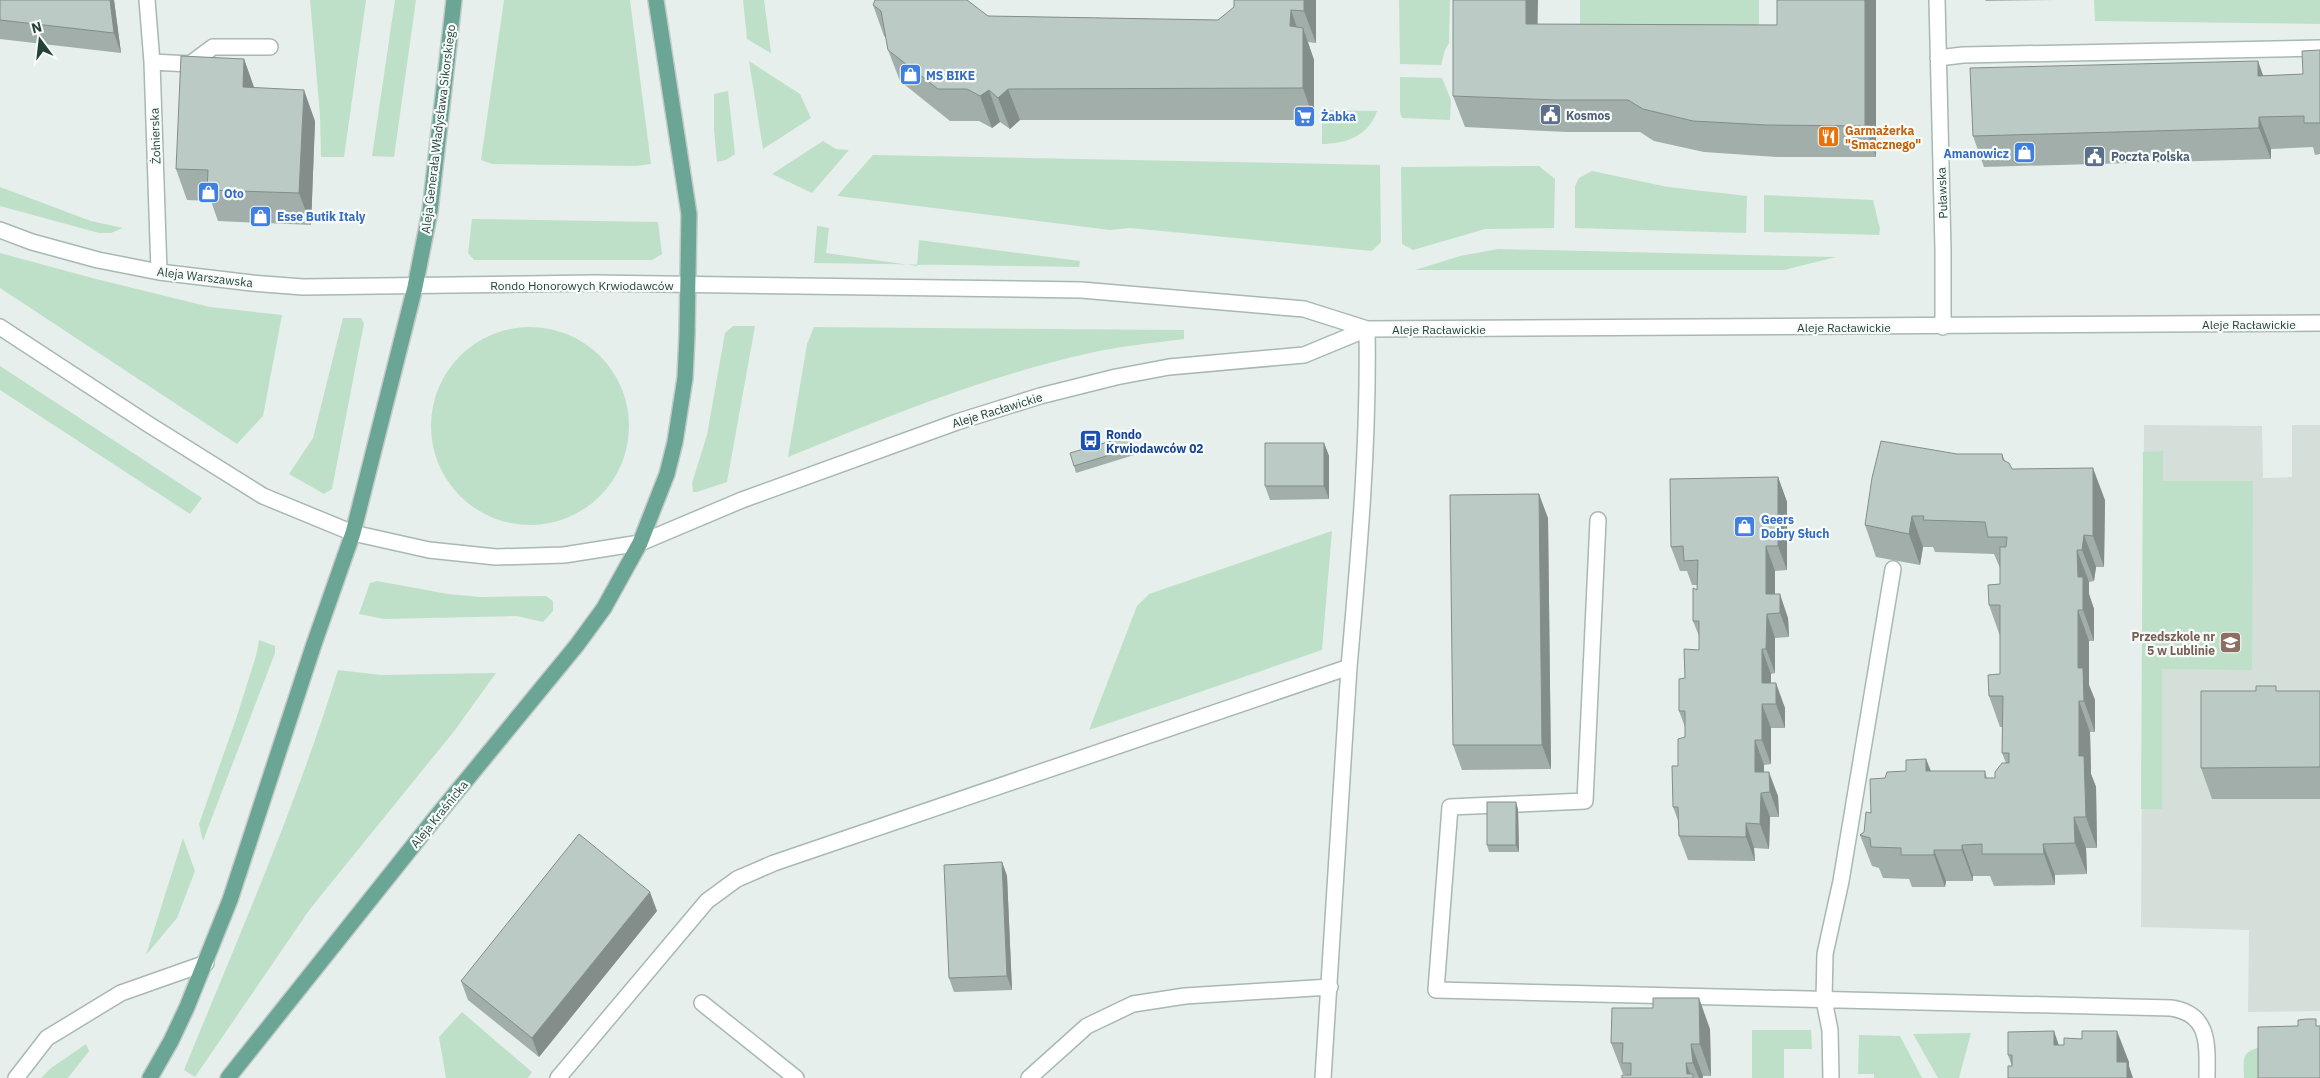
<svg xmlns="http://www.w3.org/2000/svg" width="2320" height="1078" font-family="'IBM Plex Sans',sans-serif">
	<rect width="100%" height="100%" fill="#e6efeb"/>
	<path fill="#d4dfda" d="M 2144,425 L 2262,426 L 2263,478 L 2292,477 L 2292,425 L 2320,425 L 2320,1011 L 2248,1012 L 2249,930 L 2141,927 Z"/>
	<path fill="#bfe0c8" d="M 310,0 L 366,0 L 344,157 L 321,157 L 320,115 Z
		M 395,0 L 416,0 L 394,157 L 372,156 Z
		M 504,0 L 630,0 L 651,164 L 636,166 L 492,164 L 481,160 Z
		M 743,0 L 764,0 L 771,53 L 747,39 Z
		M 1399,0 L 1450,0 L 1449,43 L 1445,50 L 1441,65 L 1400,64 Z
		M 1580,0 L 1759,0 L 1759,29 L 1580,30 Z
		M 2094,0 L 2320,0 L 2320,24 L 2095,21 Z
		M 749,61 L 800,94 L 811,118 L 763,149 Z
		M 1400,77 L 1442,78 L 1451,100 L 1450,120 L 1402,118 L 1400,112 Z
		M 728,91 L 735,154 L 726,160 L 717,162 L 714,129 L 714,94 Z
		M 1322,110 L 1377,111 C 1369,136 1345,144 1322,144 Z
		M 823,141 L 836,149 L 849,150 L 812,193 L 772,174 Z
		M 873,155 L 1380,165 L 1381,242 L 1372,251 L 1130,228 L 1110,230 L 837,196 Z
		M 1539,166 L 1555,179 L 1554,228 L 1485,229 L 1413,250 L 1402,244 L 1401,167 Z
		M 1592,171 L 1668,187 L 1747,196 L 1746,233 L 1575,228 L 1575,186 L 1579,178 Z
		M 0,187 L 91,221 L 123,228 L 111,233 L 99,233 L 0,206 Z
		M 1764,195 L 1873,200 L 1880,229 L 1879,235 L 1764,232 Z
		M 472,219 L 658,222 L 662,254 L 652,260 L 474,260 L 468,253 Z
		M 817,226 L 829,228 L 826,253 L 917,266 L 919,240 L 1080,261 L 1079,267 L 814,263 Z
		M 1498,249 L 1836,257 L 1784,270 L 1415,270 L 1460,256 Z
		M 0,253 L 96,279 L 210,307 L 282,315 L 263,416 L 237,444 L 0,288 Z
		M 343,318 L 361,318 L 364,323 L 332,489 L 324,494 L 289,474 L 313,438 Z
		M 733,326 L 755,326 L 727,482 L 697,492 L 693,492 L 692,483 L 707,435 L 725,333 Z
		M 814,327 L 1184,330 L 1184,339 C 1153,343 1121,346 1090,353 C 986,376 887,417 788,457 L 807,344 Z
		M431 426a99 99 0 1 1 198 0a99 99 0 1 1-198 0Z
		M 0,366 L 202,498 L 190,514 L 0,390 Z
		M 2163,451 L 2163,481 L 2253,481 L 2252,670 L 2162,669 L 2162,809 L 2141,809 L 2143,452 Z
		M 1332,531 L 1322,650 L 1089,730 L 1137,606 L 1149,594 Z
		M 377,581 L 448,594 L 480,597 L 546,596 L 553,601 L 553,611 L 543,622 L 517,616 L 384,619 L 359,614 L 370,583 Z
		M 259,640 L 275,646 L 275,653 L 203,841 L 199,824 L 236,719 L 256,656 Z
		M 338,670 L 381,675 L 496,673 L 455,730 L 310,909 L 195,1077 L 184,1070 C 238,938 296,806 338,670 Z
		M 183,838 L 195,871 L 177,918 L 146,955 Z
		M 462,1012 L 532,1072 L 528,1078 L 446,1078 L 439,1037 Z
		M 1752,1030 L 1811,1030 L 1812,1049 L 1784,1049 L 1784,1078 L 1752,1078 Z
		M 1971,1033 L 1959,1078 L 1938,1078 L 1913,1034 Z
		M 1859,1035 L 1900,1036 L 1922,1078 L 1874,1078 L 1874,1074 L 1858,1074 Z
		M 86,1044 L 89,1051 L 68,1078 L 41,1078 L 51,1068 Z
		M 2269,1044 L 2267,1078 L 2244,1078 C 2243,1050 2243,1053 2269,1044 Z"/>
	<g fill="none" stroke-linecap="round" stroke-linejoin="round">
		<defs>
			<path id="minor" d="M 147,0 L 152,62 L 159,272
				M 1937,0 L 1943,249 L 1943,327
				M 1938,58 L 1963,55 L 2320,48
				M 152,62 L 190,64 L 213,47 L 270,47
				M 0,230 L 32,242 L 98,260 L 159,272 L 252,283 L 303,287 L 594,283 L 1081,290 L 1304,309 L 1367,329 L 2320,323
				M 0,327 L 148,424 L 263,496 L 353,533 L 429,550 L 496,557 L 564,555 L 640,543 L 742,500 L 957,422 L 1040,396 L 1116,377 L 1169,367 L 1304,355 L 1367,329
				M 1598,520 L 1585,801 L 1450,807 L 1436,990 L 2171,1008 C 2211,1014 2207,1046 2207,1078
				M 1349,667 C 1359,554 1369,442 1367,329
				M 702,1003 L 796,1078
				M 16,1078 L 47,1038 L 121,993 L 206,963
				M 558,1078 L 707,901 L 737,879 L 774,863 L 1349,667 L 1323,1078
				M 1029,1078 L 1087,1026 L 1133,1004 L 1185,996 L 1330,987
				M 1831,1078 L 1830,1030 L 1824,1000 L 1825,954 L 1841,881 L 1893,569"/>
			<path id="major" d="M 150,1078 L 171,1041 L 187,1007 L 230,900 L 314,644 L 353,533 L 415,287 L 430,211 L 454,0
				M 228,1078 L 436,817 L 577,645 L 604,608 L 640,543 L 667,474 L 675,442 L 685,378 L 687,335 L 689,214 L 656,0"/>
		</defs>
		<use href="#minor" stroke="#a8b8b2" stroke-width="18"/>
		<use href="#major" stroke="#c2cac8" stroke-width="18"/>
		<use href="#minor" stroke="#fff" stroke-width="15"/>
		<use href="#major" stroke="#6aa596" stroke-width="15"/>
	</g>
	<path fill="#a1aea9" d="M 0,0 L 114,0 L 121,53 L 0,39 Z
		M 1316,0 L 1316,43 L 1308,42 L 1314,60 L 1314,120 L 1020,120 L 1010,129 L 1000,122 L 992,128 L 979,121 L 950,121 L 900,81 L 888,50 L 886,38 L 884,36 L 873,5 L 988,16 L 1218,20 Z
		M 1777,0 L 1876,0 L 1876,157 L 1777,157 L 1704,152 L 1654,141 L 1640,132 L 1567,132 L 1465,127 L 1453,96 L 1538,24 L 1777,25 Z
		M 1985,0 L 2058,0 L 1986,1 Z
		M 2320,50 L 2320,154 L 2315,155 L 2313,147 L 2271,149 L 2271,159 L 1984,167 L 1973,136 L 2263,76 L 2303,74 Z
		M 244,59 L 254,88 L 315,121 L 311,225 L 218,221 L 211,201 L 187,200 L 176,169 Z
		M 1130,443 L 1134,455 L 1076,473 L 1074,466 Z
		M 1324,443 L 1329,456 L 1329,499 L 1270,500 L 1265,486 Z
		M 1957,454 L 2002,454 L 2005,461 L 2012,469 L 2105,500 L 2104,567 L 2096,567 L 2094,581 L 2089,582 L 2089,594 L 2094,609 L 2094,641 L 2089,641 L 2089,685 L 2095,700 L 2095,732 L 2090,732 L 2091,774 L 2096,787 L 2097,848 L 2086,848 L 2087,874 L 2055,875 L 2055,885 L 1994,886 L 1990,876 L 1973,876 L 1973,881 L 1946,881 L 1945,887 L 1912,887 L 1909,879 L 1883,878 L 1879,868 L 1872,866 L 1860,835 L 1864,832 L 1871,813 L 1885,778 L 1906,771 L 1926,759 L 1931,771 L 1985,771 L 1987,778 L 1995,778 L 2006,763 L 2002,753 L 2002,727 L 2000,727 L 1989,696 L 2000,674 L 2000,636 L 1989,605 L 2000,584 L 2000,568 L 1994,554 L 1935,552 L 1933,547 L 1923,547 L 1920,565 L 1876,557 L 1865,525 Z
		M 1778,477 L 1787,502 L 1787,570 L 1775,571 L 1775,594 L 1788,618 L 1789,637 L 1775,638 L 1775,673 L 1771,674 L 1771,683 L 1785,708 L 1785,728 L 1771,728 L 1771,764 L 1764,765 L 1764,772 L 1778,796 L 1779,817 L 1770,817 L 1769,849 L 1754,848 L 1755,861 L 1688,860 L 1679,836 L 1679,823 L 1673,807 L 1678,766 L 1685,737 L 1685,727 L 1679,711 L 1685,678 L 1699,650 L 1699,636 L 1693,621 L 1698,585 L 1692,585 L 1687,571 L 1680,571 L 1671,547 Z
		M 1548,518 L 1551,769 L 1462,770 L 1453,745 Z
		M 2278,691 L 2320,691 L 2320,799 L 2212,799 L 2201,768 Z
		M 1518,809 L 1519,852 L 1489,852 L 1487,845 Z
		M 1002,862 L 1007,876 L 1012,990 L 954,992 L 949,978 Z
		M 657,911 L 539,1057 L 468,1000 L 461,981 Z
		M 1710,1029 L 1711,1076 L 1703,1076 L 1703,1078 L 1622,1078 L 1627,1075 L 1623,1074 L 1611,1043 Z
		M 2059,1045 L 2129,1062 L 2129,1066 L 2012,1066 L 2008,1055 Z"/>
	<path fill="#838d89" d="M 110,0 L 114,0 L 121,53 L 114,33 Z
		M 1304,0 L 1316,0 L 1316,43 L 1304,11 Z
		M 1526,0 L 1538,0 L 1537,56 L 1526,24 Z
		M 1865,0 L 1876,0 L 1876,157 L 1865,126 Z
		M 1291,10 L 1302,42 L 1290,26 Z
		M 1303,28 L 1314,60 L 1314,120 L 1303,88 Z
		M 244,59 L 255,90 L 243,87 Z
		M 2258,61 L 2269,92 L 2258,76 Z
		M 1008,89 L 1020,120 L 1010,129 L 998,98 Z
		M 304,90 L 315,121 L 311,225 L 299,193 Z
		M 989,90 L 1000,122 L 992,128 L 980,96 Z
		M 2259,117 L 2271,149 L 2271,159 L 2259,128 Z
		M 1324,443 L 1329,456 L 1329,499 L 1324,486 Z
		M 2093,468 L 2105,500 L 2104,567 L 2093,536 Z
		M 1778,477 L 1787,502 L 1787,570 L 1778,546 Z
		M 1539,494 L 1548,518 L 1551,769 L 1542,745 Z
		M 1912,516 L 1923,547 L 1920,565 L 1909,534 Z
		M 2084,535 L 2096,567 L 2094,581 L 2082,550 Z
		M 1766,546 L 1775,571 L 1775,613 L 1766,594 Z
		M 2077,550 L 2089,582 L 2089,594 L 2094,609 L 2094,641 L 2083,610 L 2078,577 Z
		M 1780,594 L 1788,618 L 1789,637 L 1780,613 Z
		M 2078,610 L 2089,641 L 2089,685 L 2095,700 L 2095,732 L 2084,701 L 2078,668 Z
		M 1767,614 L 1775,638 L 1775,673 L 1766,649 Z
		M 1762,649 L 1771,674 L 1771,704 L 1762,683 Z
		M 1776,683 L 1785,708 L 1785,728 L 1776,704 Z
		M 2079,701 L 2090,732 L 2091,774 L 2096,787 L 2097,848 L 2086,817 L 2079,756 Z
		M 1762,704 L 1771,728 L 1771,764 L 1762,740 Z
		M 1755,740 L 1764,765 L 1764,793 L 1755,772 Z
		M 1926,759 L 1938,791 L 1926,771 Z
		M 1769,772 L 1778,796 L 1779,817 L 1770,792 Z
		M 1761,793 L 1770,817 L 1769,849 L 1760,824 Z
		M 1516,802 L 1518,809 L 1519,852 L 1516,845 Z
		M 2074,817 L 2086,848 L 2087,874 L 2075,843 Z
		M 1746,823 L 1754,848 L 1755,861 L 1746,837 Z
		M 2043,844 L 2055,875 L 2055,885 L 2044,854 Z
		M 1962,845 L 1973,876 L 1973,881 L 1962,850 Z
		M 1934,850 L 1946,881 L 1945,887 L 1934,855 Z
		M 1002,862 L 1007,876 L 1012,990 L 1007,976 Z
		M 650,892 L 657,911 L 539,1057 L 532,1038 Z
		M 1699,998 L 1710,1029 L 1711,1076 L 1700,1044 Z
		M 2054,1031 L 2065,1063 L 2054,1045 Z
		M 2117,1031 L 2129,1062 L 2129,1066 L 2133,1078 L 2123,1078 L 2117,1062 Z
		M 1691,1044 L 1703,1076 L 1703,1078 L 1699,1078 L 1693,1063 Z
		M 1686,1063 L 1692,1078 L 1687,1074 Z"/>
	<path fill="#bbcac4" stroke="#838d89" d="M 0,0 L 110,0 L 114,33 L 0,20 Z
		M 875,0 L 967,0 L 988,16 L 1218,20 L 1234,7 L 1234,0 L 1304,0 L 1304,11 L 1291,10 L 1290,26 L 1303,28 L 1303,88 L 1008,89 L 998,98 L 989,90 L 980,96 L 967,89 L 938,89 L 888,50 L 881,11 L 873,5 Z
		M 1453,0 L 1526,0 L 1526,24 L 1777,25 L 1777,0 L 1865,0 L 1865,126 L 1766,125 L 1693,121 L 1643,109 L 1628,100 L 1556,100 L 1453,96 Z
		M 2320,50 L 2320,123 L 2304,123 L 2304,116 L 2259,117 L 2259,128 L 1973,136 L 1970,68 L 2258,61 L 2258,76 L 2303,74 L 2302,51 Z
		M 181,56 L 244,59 L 243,87 L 304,90 L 299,193 L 207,190 L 208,170 L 176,169 Z
		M 1128,436 L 1132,448 L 1074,466 L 1070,453 Z
		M 1881,441 L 1957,454 L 2002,454 L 2003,460 L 2009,463 L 2012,469 L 2093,468 L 2093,536 L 2084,535 L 2082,550 L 2077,550 L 2078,577 L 2083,577 L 2083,610 L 2078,610 L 2078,668 L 2083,668 L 2084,701 L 2079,701 L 2079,756 L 2084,756 L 2086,817 L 2074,817 L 2075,843 L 2043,844 L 2044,854 L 1982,854 L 1982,844 L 1962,845 L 1962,850 L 1934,850 L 1934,855 L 1901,855 L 1901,848 L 1871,847 L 1870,838 L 1860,835 L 1864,832 L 1866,812 L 1871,813 L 1870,779 L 1885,778 L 1887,772 L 1906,771 L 1906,760 L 1926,759 L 1926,771 L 1985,771 L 1985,778 L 1995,778 L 1995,772 L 2002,763 L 2009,763 L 2009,753 L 2002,753 L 2003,696 L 1989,696 L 1988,675 L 2000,674 L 2000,605 L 1989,605 L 1988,585 L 2000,584 L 2000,547 L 2006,547 L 2007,537 L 1988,537 L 1985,522 L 1923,520 L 1924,516 L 1912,516 L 1909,534 L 1865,525 L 1872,478 Z
		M 1265,443 L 1324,443 L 1324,486 L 1265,486 Z
		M 1778,477 L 1778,546 L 1766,546 L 1766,594 L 1780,594 L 1780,613 L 1767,614 L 1766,649 L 1762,649 L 1762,683 L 1776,683 L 1776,704 L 1762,704 L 1762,740 L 1755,740 L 1755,772 L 1769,772 L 1770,792 L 1761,793 L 1760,824 L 1746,823 L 1746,837 L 1679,836 L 1678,807 L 1673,807 L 1672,766 L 1678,766 L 1678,739 L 1685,737 L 1685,711 L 1679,711 L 1679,679 L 1685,678 L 1684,649 L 1699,650 L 1699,621 L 1693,621 L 1693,588 L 1697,590 L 1698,560 L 1684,561 L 1683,546 L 1671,547 L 1670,479 Z
		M 1539,494 L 1542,745 L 1453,745 L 1450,495 Z
		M 2256,686 L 2276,686 L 2276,691 L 2320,691 L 2320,767 L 2201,768 L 2201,691 L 2256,691 Z
		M 1487,802 L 1516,802 L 1516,845 L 1487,845 Z
		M 579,834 L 650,892 L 532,1038 L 461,981 Z
		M 1002,862 L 1007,976 L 949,978 L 944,865 Z
		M 1653,998 L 1699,998 L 1700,1044 L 1691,1044 L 1693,1063 L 1686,1063 L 1687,1074 L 1693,1074 L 1693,1078 L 1622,1078 L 1622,1075 L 1631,1075 L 1631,1063 L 1622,1063 L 1623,1043 L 1611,1043 L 1612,1008 L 1653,1008 Z
		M 2306,1019 L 2316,1019 L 2316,1026 L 2320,1026 L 2320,1078 L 2258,1078 L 2258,1027 L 2298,1026 L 2298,1020 Z
		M 2054,1031 L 2054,1045 L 2064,1045 L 2064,1038 L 2082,1039 L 2082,1031 L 2117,1031 L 2117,1062 L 2127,1062 L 2127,1078 L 2008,1078 L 2008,1066 L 2012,1066 L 2012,1055 L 2008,1055 L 2008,1032 Z"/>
	<defs>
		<symbol id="shop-square" viewBox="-11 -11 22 22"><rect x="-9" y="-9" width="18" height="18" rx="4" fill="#3f7fe0" stroke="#f7fbf9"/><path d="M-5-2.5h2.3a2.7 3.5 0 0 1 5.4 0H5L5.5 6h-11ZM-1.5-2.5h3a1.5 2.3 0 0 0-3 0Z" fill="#fff"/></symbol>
		<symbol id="civic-square" viewBox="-11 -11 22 22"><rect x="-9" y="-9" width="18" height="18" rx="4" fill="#5c6f8a" stroke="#f7fbf9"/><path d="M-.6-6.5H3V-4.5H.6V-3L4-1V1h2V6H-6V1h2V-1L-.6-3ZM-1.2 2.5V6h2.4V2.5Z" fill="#fff"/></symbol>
		<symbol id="supermarket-square" viewBox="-11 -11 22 22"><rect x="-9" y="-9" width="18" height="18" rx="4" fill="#3f7fe0" stroke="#f7fbf9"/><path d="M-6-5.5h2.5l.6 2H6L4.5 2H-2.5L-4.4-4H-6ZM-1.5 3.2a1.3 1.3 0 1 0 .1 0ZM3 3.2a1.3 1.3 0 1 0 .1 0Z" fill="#fff"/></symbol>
		<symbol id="restaurant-square" viewBox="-11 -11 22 22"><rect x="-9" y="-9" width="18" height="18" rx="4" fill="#e8710a" stroke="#f7fbf9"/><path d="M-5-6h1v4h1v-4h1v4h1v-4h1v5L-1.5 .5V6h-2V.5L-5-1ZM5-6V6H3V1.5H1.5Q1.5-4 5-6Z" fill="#fff"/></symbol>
		<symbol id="bus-square" viewBox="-11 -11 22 22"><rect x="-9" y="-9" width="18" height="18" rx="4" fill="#1a4fb4" stroke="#f7fbf9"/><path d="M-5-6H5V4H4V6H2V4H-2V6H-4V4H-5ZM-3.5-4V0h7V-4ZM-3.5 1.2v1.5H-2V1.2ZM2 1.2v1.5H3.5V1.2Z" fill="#fff"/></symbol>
		<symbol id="school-square" viewBox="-11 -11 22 22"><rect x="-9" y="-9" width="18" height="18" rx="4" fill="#8d6e63" stroke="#f7fbf9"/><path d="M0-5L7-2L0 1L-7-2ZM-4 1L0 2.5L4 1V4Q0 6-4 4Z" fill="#fff"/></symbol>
	</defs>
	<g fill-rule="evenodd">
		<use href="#shop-square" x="898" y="62" width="25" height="25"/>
		<use href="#civic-square" x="1538" y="102" width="25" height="25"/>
		<use href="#supermarket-square" x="1292" y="104" width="25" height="25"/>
		<use href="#restaurant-square" x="1816" y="124" width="25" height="25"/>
		<use href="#shop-square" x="2012" y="140" width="25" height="25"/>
		<use href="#civic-square" x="2082" y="144" width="25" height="25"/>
		<use href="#shop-square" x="196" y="180" width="25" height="25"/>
		<use href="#shop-square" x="248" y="204" width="25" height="25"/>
		<use href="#bus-square" x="1078" y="428" width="25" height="25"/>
		<use href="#shop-square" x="1732" y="514" width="25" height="25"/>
		<use href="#school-square" x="2218" y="630" width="25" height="25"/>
	</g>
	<g text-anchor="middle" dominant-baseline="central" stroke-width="4.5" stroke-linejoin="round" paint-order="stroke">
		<g font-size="12" font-weight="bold" fill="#366cbe" stroke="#f7fbf9" text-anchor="start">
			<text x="926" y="75">MS BIKE</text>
			<text x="1321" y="116">Żabka</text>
			<text x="2009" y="153" text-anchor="end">Amanowicz</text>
			<text x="224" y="193">Oto</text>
			<text x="277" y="216">Esse Butik Italy</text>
			<text x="1761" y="519">Geers<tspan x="1761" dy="14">Dobry Słuch</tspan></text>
		</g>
		<g font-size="12" font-weight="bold" fill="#4e5e75" stroke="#f7fbf9" text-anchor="start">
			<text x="1566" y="115">Kosmos</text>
			<text x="2111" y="156">Poczta Polska</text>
		</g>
		<g font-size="12" fill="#24423a" stroke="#f7fbf9">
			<text transform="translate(438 129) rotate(-83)">Aleja Generała Władysława Sikorskiego</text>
			<text transform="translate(155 136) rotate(-92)">Żołnierska</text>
			<text transform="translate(1942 193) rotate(-92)">Puławska</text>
			<text transform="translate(205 277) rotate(7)">Aleja Warszawska</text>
			<text x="582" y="285">Rondo Honorowych Krwiodawców</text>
			<text x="2249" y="324">Aleje Racławickie</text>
			<text x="1844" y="327">Aleje Racławickie</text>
			<text x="1439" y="329">Aleje Racławickie</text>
			<text transform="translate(997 410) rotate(-17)">Aleje Racławickie</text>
			<text transform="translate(439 814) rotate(-51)">Aleja Kraśnicka</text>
		</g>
		<g font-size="12" font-weight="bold" fill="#c56008" stroke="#f7fbf9" text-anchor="start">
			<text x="1845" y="130">Garmażerka<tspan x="1845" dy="14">"Smacznego"</tspan></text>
		</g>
		<g font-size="12" font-weight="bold" fill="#164399" stroke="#f7fbf9" text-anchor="start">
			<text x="1106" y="434">Rondo<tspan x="1106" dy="14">Krwiodawców 02</tspan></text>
		</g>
		<g font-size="12" font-weight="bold" fill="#785e54" stroke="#f7fbf9" text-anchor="end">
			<text x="2215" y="636">Przedszkole nr<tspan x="2215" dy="14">5 w Lublinie</tspan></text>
		</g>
	</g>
	<g transform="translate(40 40) rotate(345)" stroke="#f7fbf9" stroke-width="4" paint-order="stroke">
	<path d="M0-4L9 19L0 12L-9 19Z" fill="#24423a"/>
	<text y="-8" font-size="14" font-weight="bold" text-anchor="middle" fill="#24423a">N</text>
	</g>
</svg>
